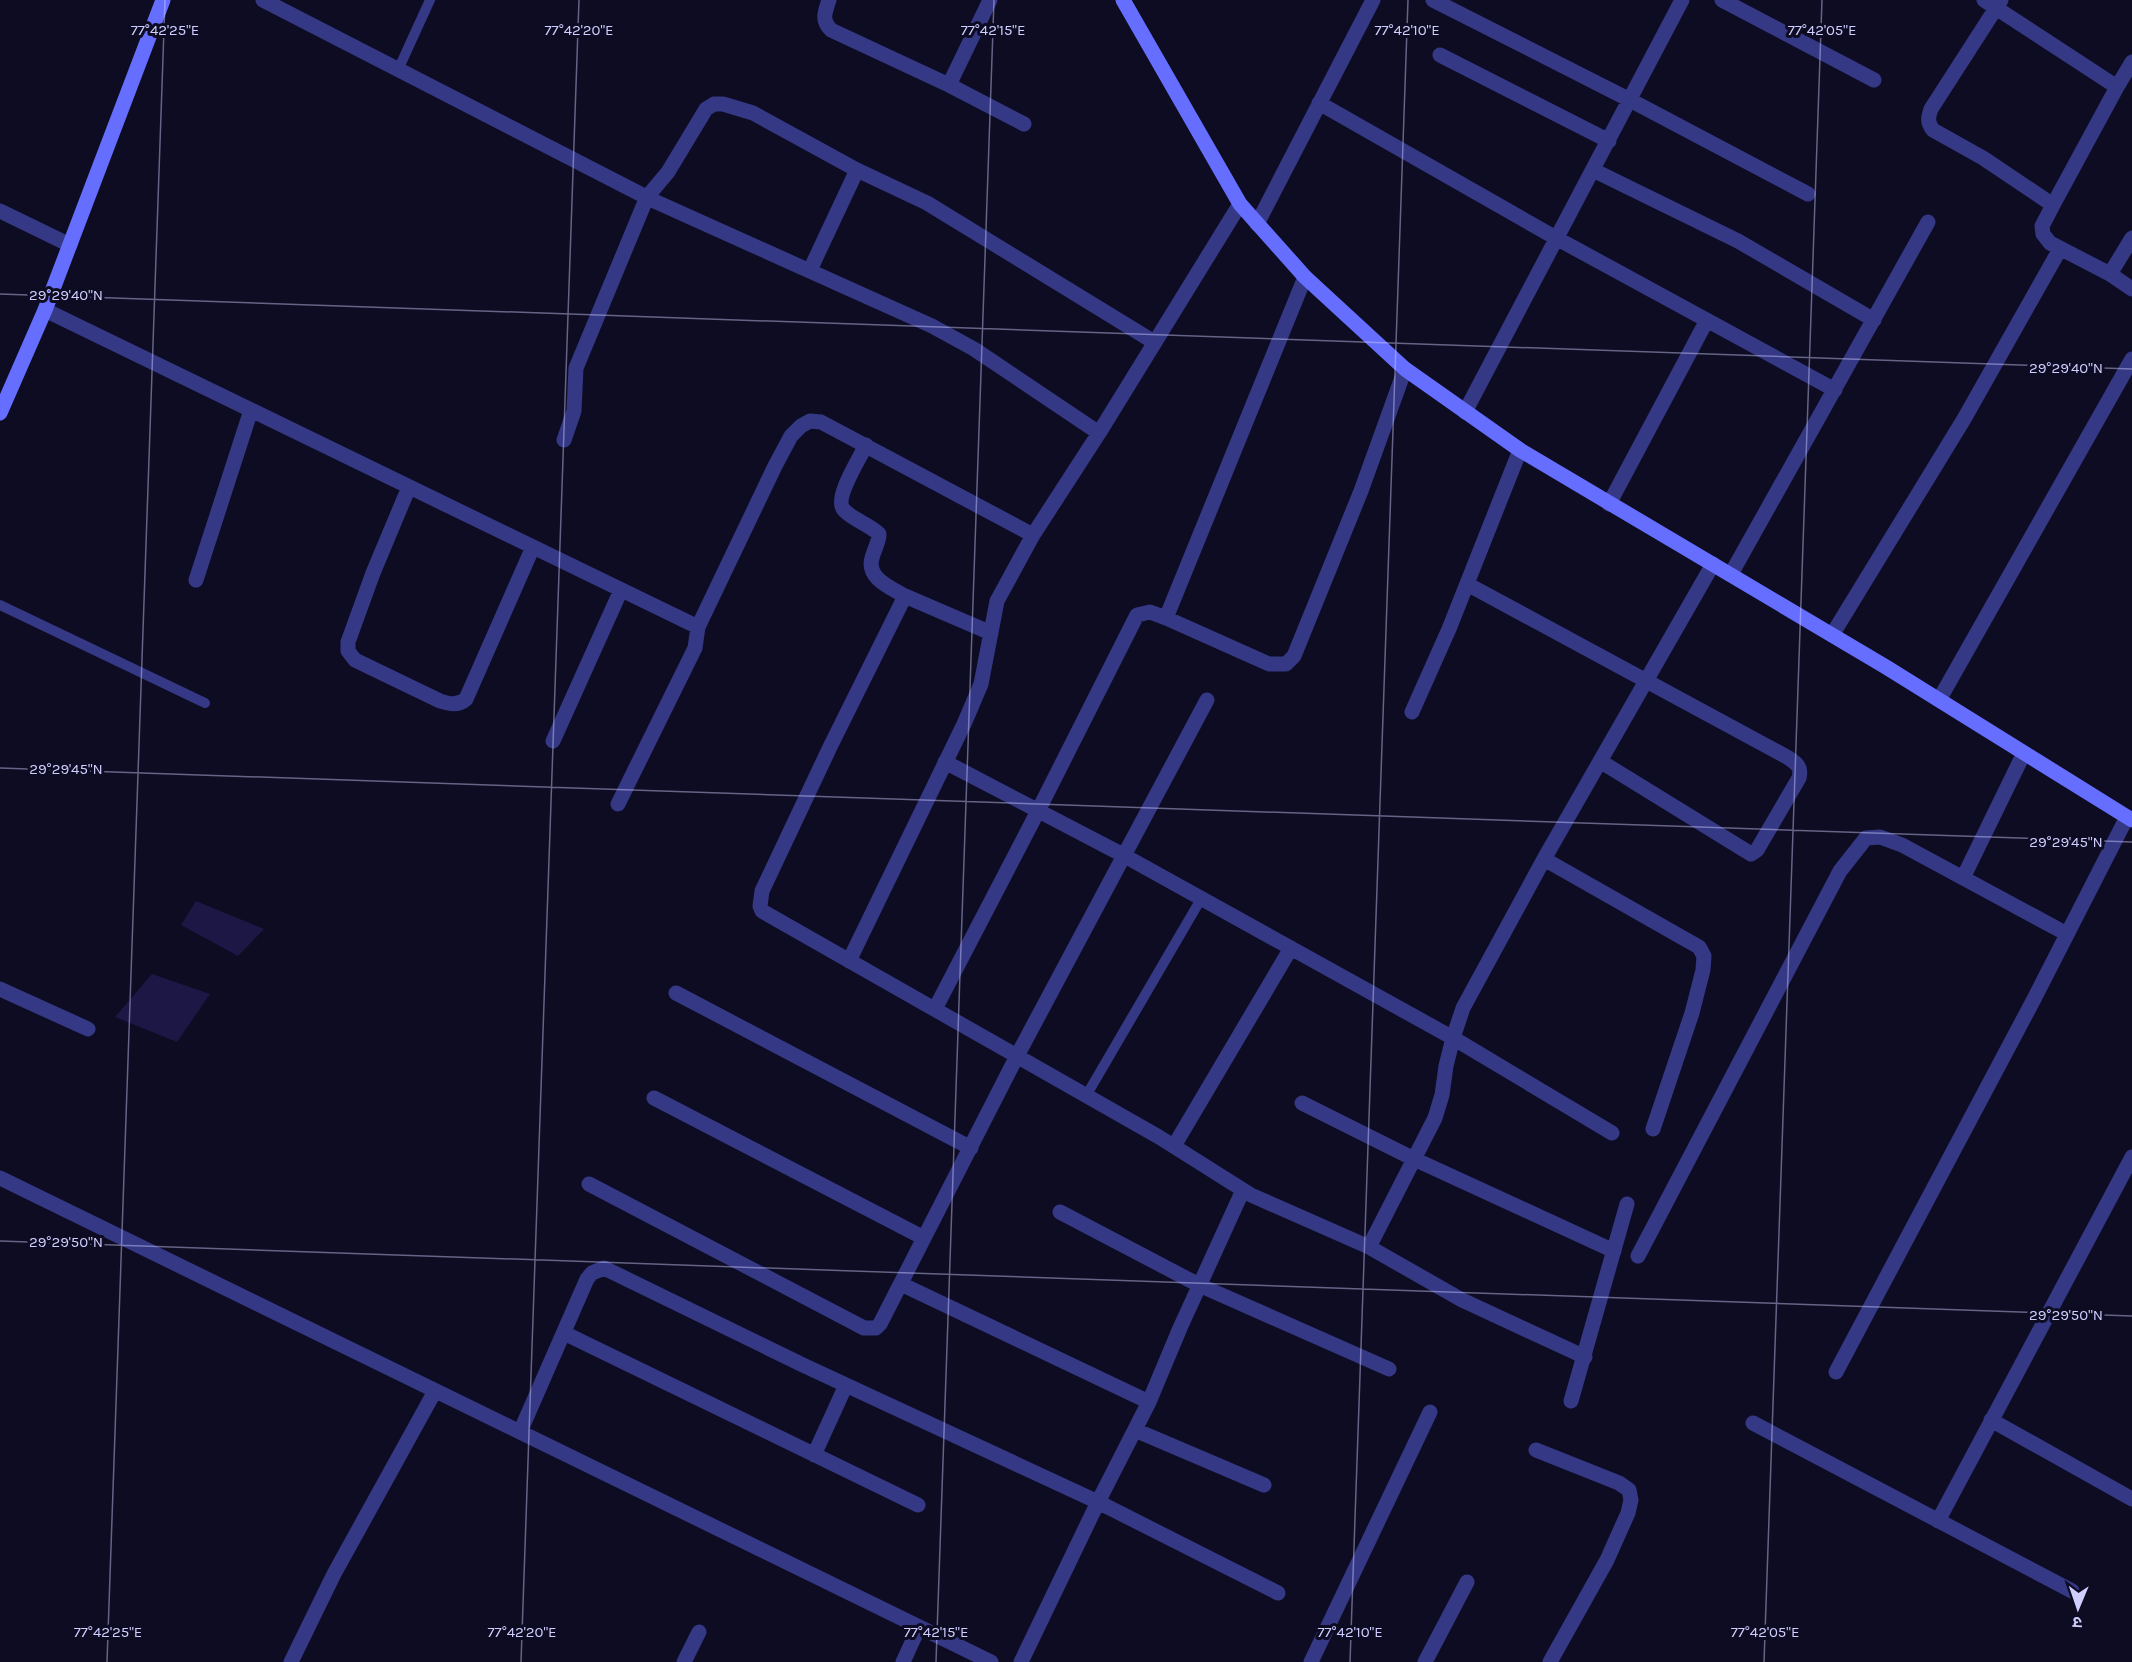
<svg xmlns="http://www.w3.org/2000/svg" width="2132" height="1662" font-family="Karla,'Noto Sans Devanagari',sans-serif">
	<rect width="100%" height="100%" fill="#0e0c23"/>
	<path fill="#1c1745" d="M 196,901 L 264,929 L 238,956 L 181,925 Z
		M 152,974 L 210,994 L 177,1042 L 115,1017 Z"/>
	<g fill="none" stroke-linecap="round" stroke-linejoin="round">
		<path stroke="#343885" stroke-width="10" d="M 398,70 L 430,0
			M 0,605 L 205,703
			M 1086,1096 L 1201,899"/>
		<path stroke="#343885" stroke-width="15" d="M 263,0 L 652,200 L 932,326 L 974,349 L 1099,433
			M 829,0 C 825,12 821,20 831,30 L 949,85 L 1024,124
			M 1433,0 L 1630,100 L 1808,194
			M 1722,0 L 1874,80
			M 1984,0 L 1996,8 L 2117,87 L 2053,205 L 1983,158 L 1933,130 C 1927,122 1928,118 1931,109 L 1996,8 L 2001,0
			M 1440,55 L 1609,141
			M 949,85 L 990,0
			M 2117,87 L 2132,62
			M 1319,103 L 1556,238 L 1835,390
			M 1593,170 L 1738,241 L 1874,320
			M 2053,205 L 2042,226 L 2043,234 L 2050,243 L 2110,274 L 2132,289
			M 0,211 L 70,245
			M 1257,224 L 1373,0
			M 810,270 L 857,170
			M 2110,274 L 2132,238
			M 45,310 L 698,627 L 775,466 L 791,436 L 801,426 L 810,421 L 821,422 L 1033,535 L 1099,433 L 1240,204
			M 1465,412 L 1682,0
			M 564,440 L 574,411 L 576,368 L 647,197 L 668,172 L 706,109 L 714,104 L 723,104 L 753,113 L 857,170 L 927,203 L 1154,342
			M 866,445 C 860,458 833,499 844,510 C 853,520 869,524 879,534 C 879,542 874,550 872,558 C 866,578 891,588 905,596
			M 409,487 L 373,573 L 348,642 L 348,651 L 355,660 L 440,701 C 449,704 458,706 466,699 L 533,547
			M 1609,504 L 1707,320
			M 1731,574 L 1928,222
			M 196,580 L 251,410
			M 1467,584 L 1787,757 C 1796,763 1802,766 1799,778 L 1757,850 L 1751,854 L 1600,761
			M 1166,618 L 1269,664 L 1286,664 L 1294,656 L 1361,491 L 1405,369
			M 991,633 L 905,596 L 830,747 L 762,891 L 760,906 L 762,911 L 1159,1137 L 1251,1195 L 1369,1247 L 1462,1300 L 1585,1357
			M 1832,635 L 1964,419 L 2060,249
			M 1939,700 L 2132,359
			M 1412,712 L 1449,629 L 1520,450
			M 553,741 L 621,590
			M 945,762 L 1123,855 L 1453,1038 L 1612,1133
			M 618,804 L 695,648 L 698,627
			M 1544,859 L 1683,938 L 1699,947 L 1704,956 L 1703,970 L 1692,1013 L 1653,1129
			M 1963,878 L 2024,753
			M 849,961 L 964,724 L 981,684 L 997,601 L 1033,535
			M 0,989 L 88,1029
			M 676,993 L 971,1148
			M 935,1009 L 1038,811 L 1137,615 L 1150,612 L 1166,618 L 1305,277
			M 654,1098 L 924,1238
			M 1302,1103 L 1414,1159 L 1614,1251
			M 1174,1146 L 1291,948
			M 0,1178 L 991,1662
			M 589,1184 L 864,1328 L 876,1328 L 880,1324 L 1017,1056 L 1207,700
			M 1060,1212 L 1199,1285 L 1389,1369
			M 1369,1247 L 1435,1118 L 1442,1095 L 1446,1066 L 1453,1038 L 1463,1008 L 1544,859 L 1713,564
			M 1638,1256 L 1840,871 L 1866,838 L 1880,837 L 1902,845 L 2067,934
			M 901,1284 L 1149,1402
			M 564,1333 L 918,1505
			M 1836,1372 L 2034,999 L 2127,817
			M 1571,1401 L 1627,1204
			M 1991,1420 L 2132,1499
			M 1753,1423 L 2072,1591
			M 1135,1430 L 1264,1485
			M 520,1432 L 587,1279 L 592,1273 L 604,1268 L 805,1366 L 1098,1502 L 1278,1593
			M 1536,1450 L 1619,1483 L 1629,1490 L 1631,1500 L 1628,1513 L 1607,1560 L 1550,1662
			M 814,1455 L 846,1385
			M 1938,1521 L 2132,1157
			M 291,1662 L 334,1574 L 435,1391
			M 684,1662 L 699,1632
			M 903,1662 L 919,1627
			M 1021,1662 L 1098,1502 L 1149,1402 L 1180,1328 L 1243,1190
			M 1311,1662 L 1430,1412
			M 1425,1662 L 1467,1582"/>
		<path stroke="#656eff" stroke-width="15" d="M 1123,0 L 1240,204 L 1305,277 L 1405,369 L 1520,450 L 1886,667 L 2132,820
			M 0,413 L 45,310 L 163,0"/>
	</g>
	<path fill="none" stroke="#d0ceff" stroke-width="1.5" stroke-opacity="0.45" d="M 0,294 L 2132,369M 0,768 L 2132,842M 0,1241 L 2132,1316M 107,1662 L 165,0M 521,1662 L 579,0M 936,1662 L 994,0M 1350,1662 L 1408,0M 1764,1662 L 1822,0"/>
	<g font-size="15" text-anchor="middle" fill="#d0ceff" stroke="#0e0c23" stroke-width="6" stroke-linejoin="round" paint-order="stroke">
		<text x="165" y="35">77°42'25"E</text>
		<text x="579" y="35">77°42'20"E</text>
		<text x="993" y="35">77°42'15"E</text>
		<text x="1407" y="35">77°42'10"E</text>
		<text x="1822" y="35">77°42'05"E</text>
		<text x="66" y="300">29°29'40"N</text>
		<text x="2066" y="373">29°29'40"N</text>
		<text x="66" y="774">29°29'45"N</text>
		<text x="2066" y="847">29°29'45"N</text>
		<text x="66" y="1247">29°29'50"N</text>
		<text x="2066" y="1320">29°29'50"N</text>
		<text x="108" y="1637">77°42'25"E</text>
		<text x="522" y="1637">77°42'20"E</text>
		<text x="936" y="1637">77°42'15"E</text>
		<text x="1350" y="1637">77°42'10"E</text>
		<text x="1765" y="1637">77°42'05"E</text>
	</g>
	<g transform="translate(2078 1608) rotate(182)" stroke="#0e0c23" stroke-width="4.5" paint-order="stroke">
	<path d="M0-4.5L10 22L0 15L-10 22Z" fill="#d0ceff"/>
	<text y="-9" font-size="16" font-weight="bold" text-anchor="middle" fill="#d0ceff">उ</text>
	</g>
</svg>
